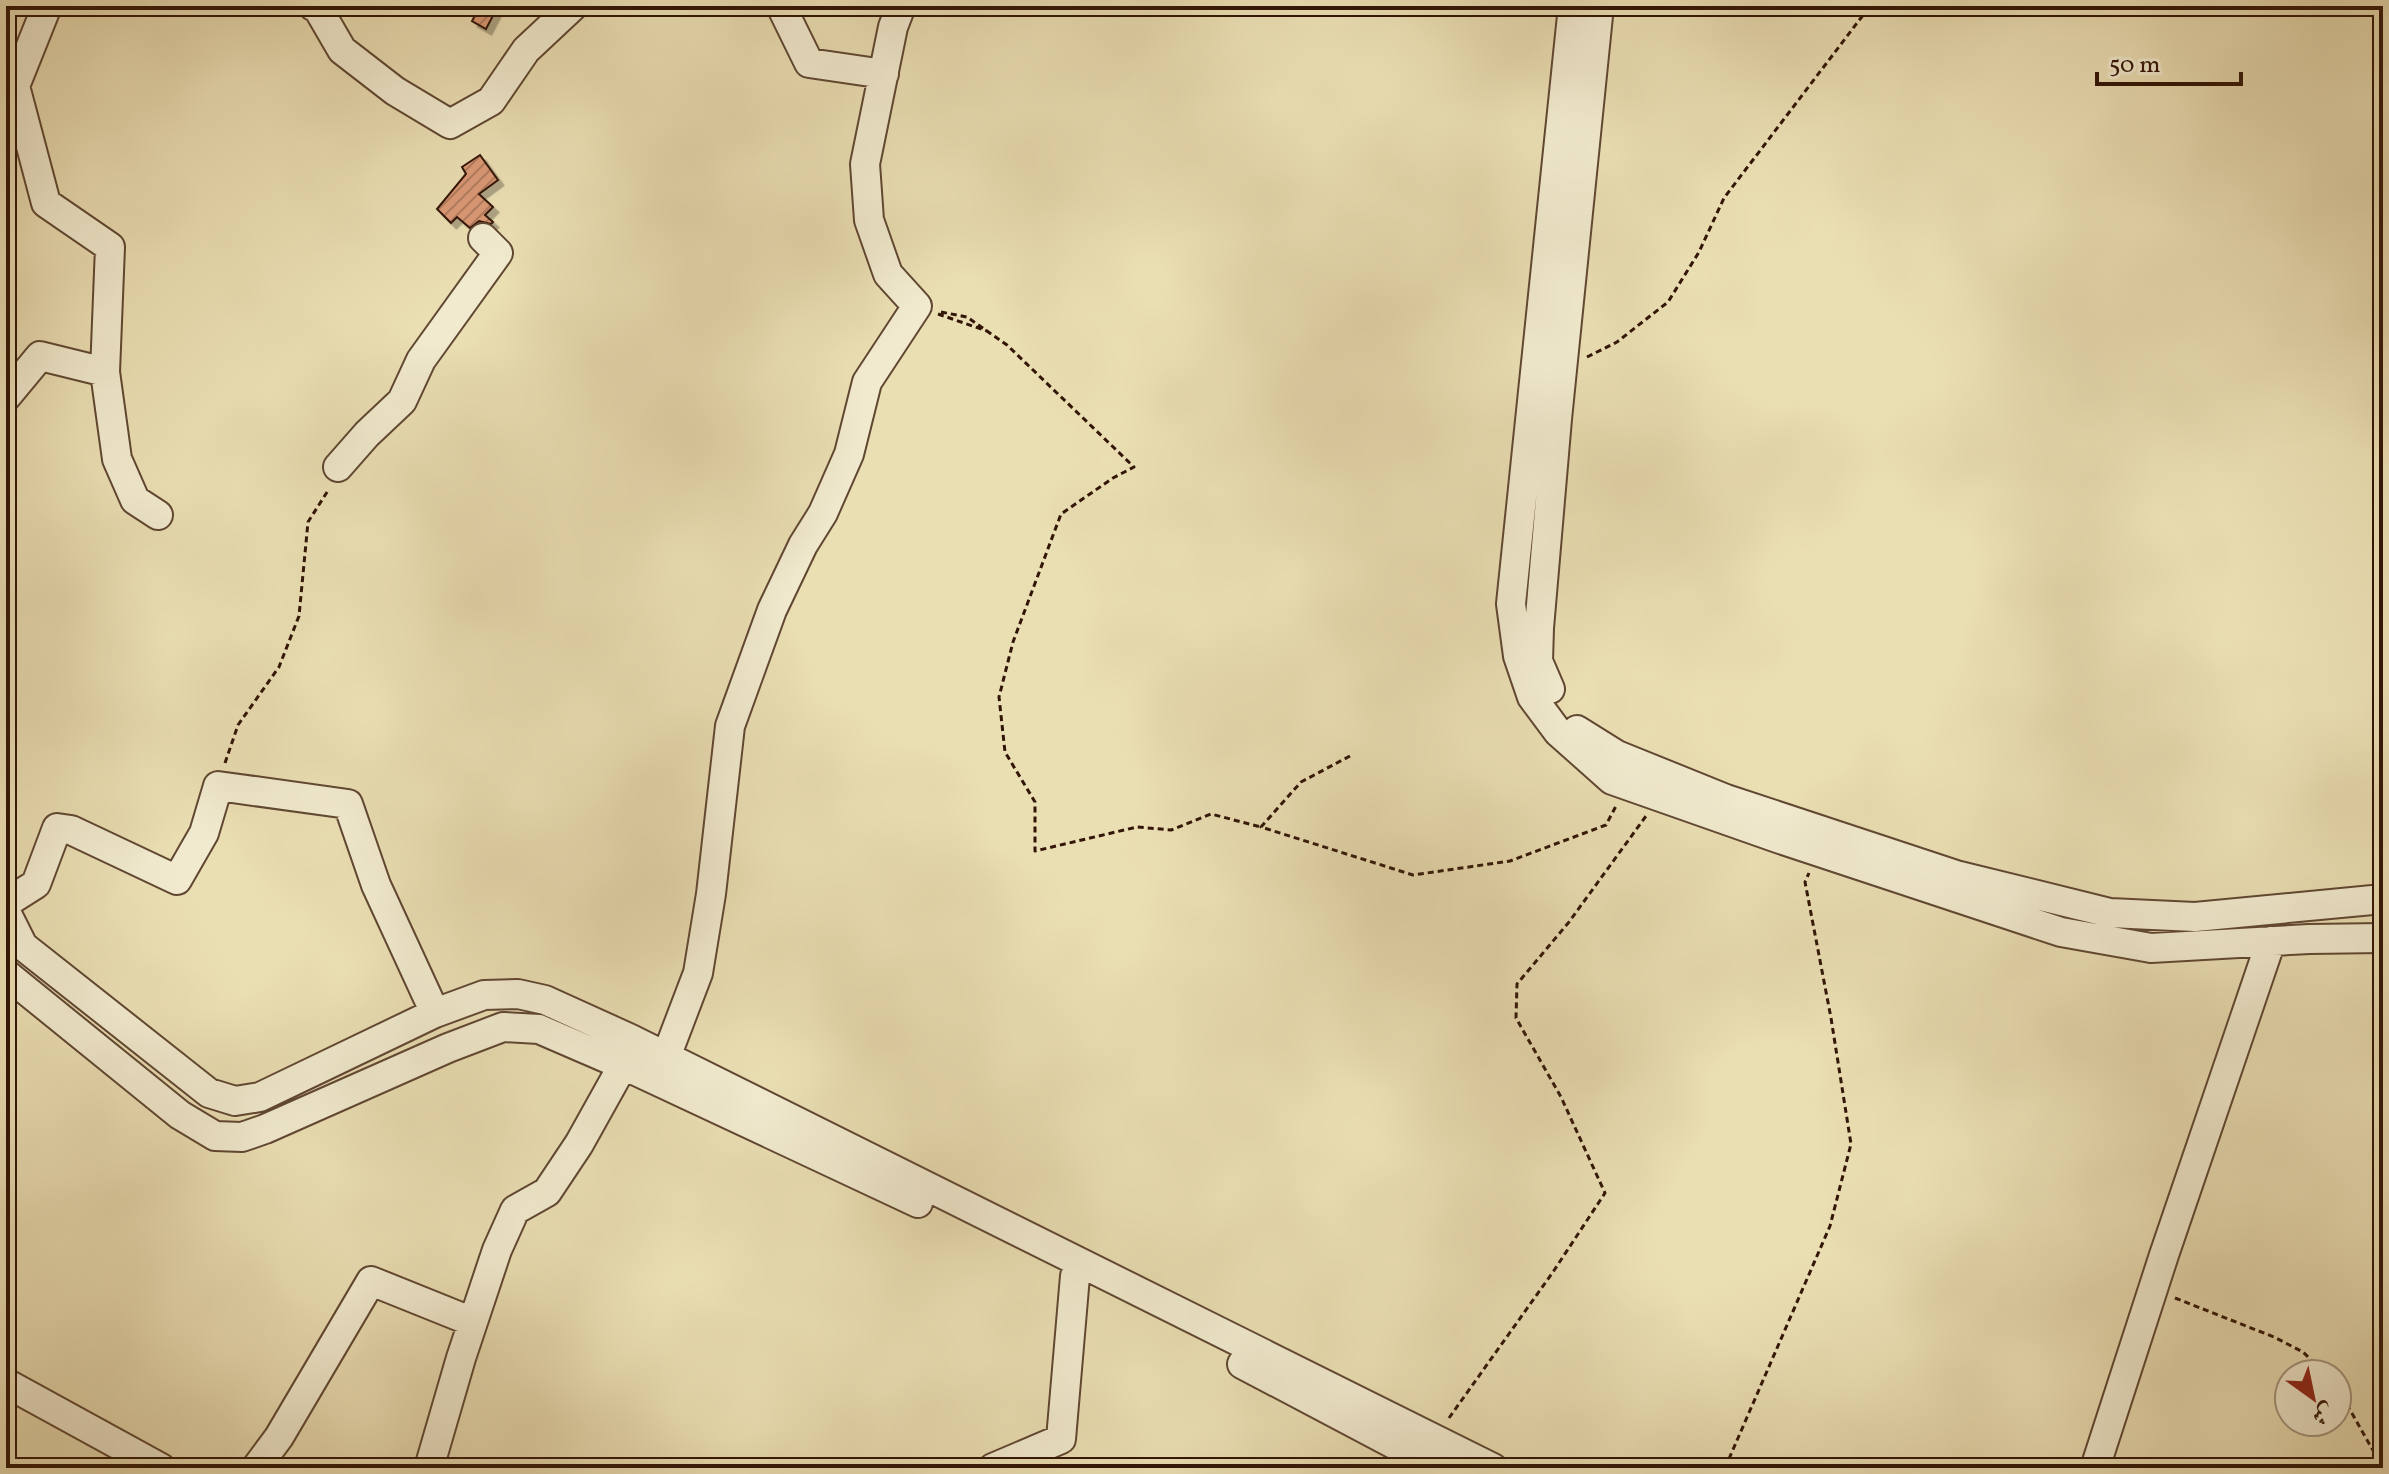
<svg xmlns="http://www.w3.org/2000/svg" width="2389" height="1474" font-family="Vollkorn,Amiri,serif">
	<defs>
		<pattern id="building-hatch" width="6" height="6" patternUnits="userSpaceOnUse" patternTransform="scale(2)"><rect width="6" height="6" fill="#db9976"/><path d="M-1 1l2-2M0 6l6-6M5 7l2-2" fill="none" stroke="#b27c5f"/></pattern>
		<filter id="shadow"><feDropShadow dx="5.5" dy="5.5" stdDeviation="0" flood-color="#0004"/></filter>
	</defs>
	<rect width="100%" height="100%" fill="#eadeb3"/>
	<filter id="stains"><feTurbulence type="fractalNoise" baseFrequency=".0025" numOctaves="4"/><feColorMatrix values="0 0 0 0 .2 0 0 0 0 .09 0 0 0 0 .02 0 0 0 .5 -.17"/></filter>
	<radialGradient id="worn" r=".72"><stop offset=".6" stop-color="#630" stop-opacity="0"/><stop offset="1" stop-color="#630" stop-opacity=".3"/></radialGradient>
	<path fill="url(#building-hatch)" stroke="#321507" stroke-width="2" filter="url(#shadow)" d="M 480,6 L 498,6 L 486,29 L 472,21 Z
		M 480,155 L 498,180 L 479,194 L 493,207 L 485,215 L 493,222 L 491,224 L 479,221 L 470,228 L 457,217 L 451,223 L 437,209 L 466,174 L 462,167 Z"/>
	<g fill="none" stroke-linecap="round" stroke-linejoin="round">
		<defs>
			<path id="minor" d="M 313,6 L 317,7 L 342,50 L 395,91 L 450,124 L 491,101 L 526,50 L 573,6
				M 781,6 L 809,63 L 884,74
				M 1573,6 L 1511,604 L 1518,656 L 1532,697 L 1558,732 L 1612,780 L 1780,839 L 2061,932 L 2151,948 L 2309,939 L 2383,938
				M 6,86 L 15,86 L 47,6
				M 15,86 L 46,203 L 110,247 L 105,372 L 117,459 L 135,500 L 158,515
				M 6,397 L 40,356 L 105,372
				M 338,467 L 367,434 L 402,401 L 421,360 L 498,253 L 483,238
				M 1550,689 L 1538,661 L 1539,628 L 1557,419 L 1599,6
				M 1577,730 L 1617,755 L 1726,799 L 1956,875 L 2110,913 L 2195,917 L 2383,899
				M 6,903 L 36,884 L 57,828 L 71,830 L 177,880 L 204,833 L 218,786 L 348,804 L 376,885 L 435,1013
				M 6,912 L 23,946 L 209,1093 L 235,1101 L 260,1097 L 435,1013 L 484,995 L 518,994 L 545,1000 L 631,1039 L 1493,1468
				M 6,974 L 180,1115 L 215,1136 L 242,1137 L 265,1129 L 448,1048 L 503,1027 L 539,1029 L 634,1070 L 918,1203
				M 666,1057 L 698,973 L 711,894 L 730,726 L 772,610 L 803,545 L 823,513 L 849,454 L 867,382 L 917,306 L 888,274 L 869,220 L 865,164 L 893,27 L 901,6
				M 1242,1364 L 1439,1468
				M 6,1383 L 161,1468
				M 256,1468 L 279,1437 L 371,1281 L 473,1322
				M 429,1468 L 461,1358 L 497,1250 L 515,1210 L 547,1192 L 579,1144 L 623,1065
				M 993,1468 L 1061,1439 L 1075,1276
				M 2095,1468 L 2164,1255 L 2271,941"/>
		</defs>
		<use href="#minor" stroke="#604732" stroke-width="32"/>
		<path stroke="#321507" stroke-width="3" stroke-dasharray="6 4" stroke-linecap="butt" d="M 941,312 L 967,317 L 1007,345 L 1134,467 L 1113,478 L 1061,514 L 1013,642 L 999,697 L 1005,752 L 1035,802 L 1035,851 L 1137,827 L 1171,830 L 1211,814 L 1261,827
			M 938,314 L 987,331
			M 1587,357 L 1617,342 L 1668,302 L 1699,252 L 1724,198 L 1870,6
			M 1350,756 L 1301,782 L 1261,827 L 1413,875 L 1510,861 L 1606,825 L 1616,806
			M 225,763 L 238,725 L 279,667 L 299,616 L 308,522 L 329,489
			M 2175,1298 L 2274,1337 L 2303,1352 L 2326,1374
			M 2337,1387 L 2383,1468
			M 1449,1418 L 1553,1272 L 1605,1193 L 1561,1097 L 1516,1018 L 1517,984 L 1569,922 L 1646,816
			M 1725,1468 L 1830,1226 L 1851,1144 L 1831,1018 L 1805,882 L 1809,873"/>
		<use href="#minor" stroke="#f1eace" stroke-width="28"/>
	</g>
	<rect width="2389" height="1474" fill="none" stroke="#eadeb3" stroke-width="32"/>
	<rect x="8" y="8" width="2373" height="1458" fill="none" stroke="#321507" stroke-width="4"/>
	<rect x="16" y="16" width="2357" height="1442" fill="none" stroke="#321507" stroke-width="2"/>
	<g transform="translate(2313 1398) rotate(147)"><circle r="38" fill="#f1eace" stroke="#a5957e" stroke-width="2"/>
	<path d="M0-6L14 30L0 20L-14 30Z" fill="#8f2418"/>
	<text y="-12" font-size="22" font-weight="bold" text-anchor="middle" fill="#321507">ش</text>
	</g>
	<path d="M2097 72v12h144v-12" fill="none" stroke="#321507" stroke-width="4"/>
	<text x="2109" y="72" font-size="24" fill="#321507" stroke="#f1eace" stroke-width="6" paint-order="stroke">50 m</text>
	<rect width="100%" height="100%" filter="url(#stains)"/>
	<rect width="100%" height="100%" fill="url(#worn)"/>
</svg>
